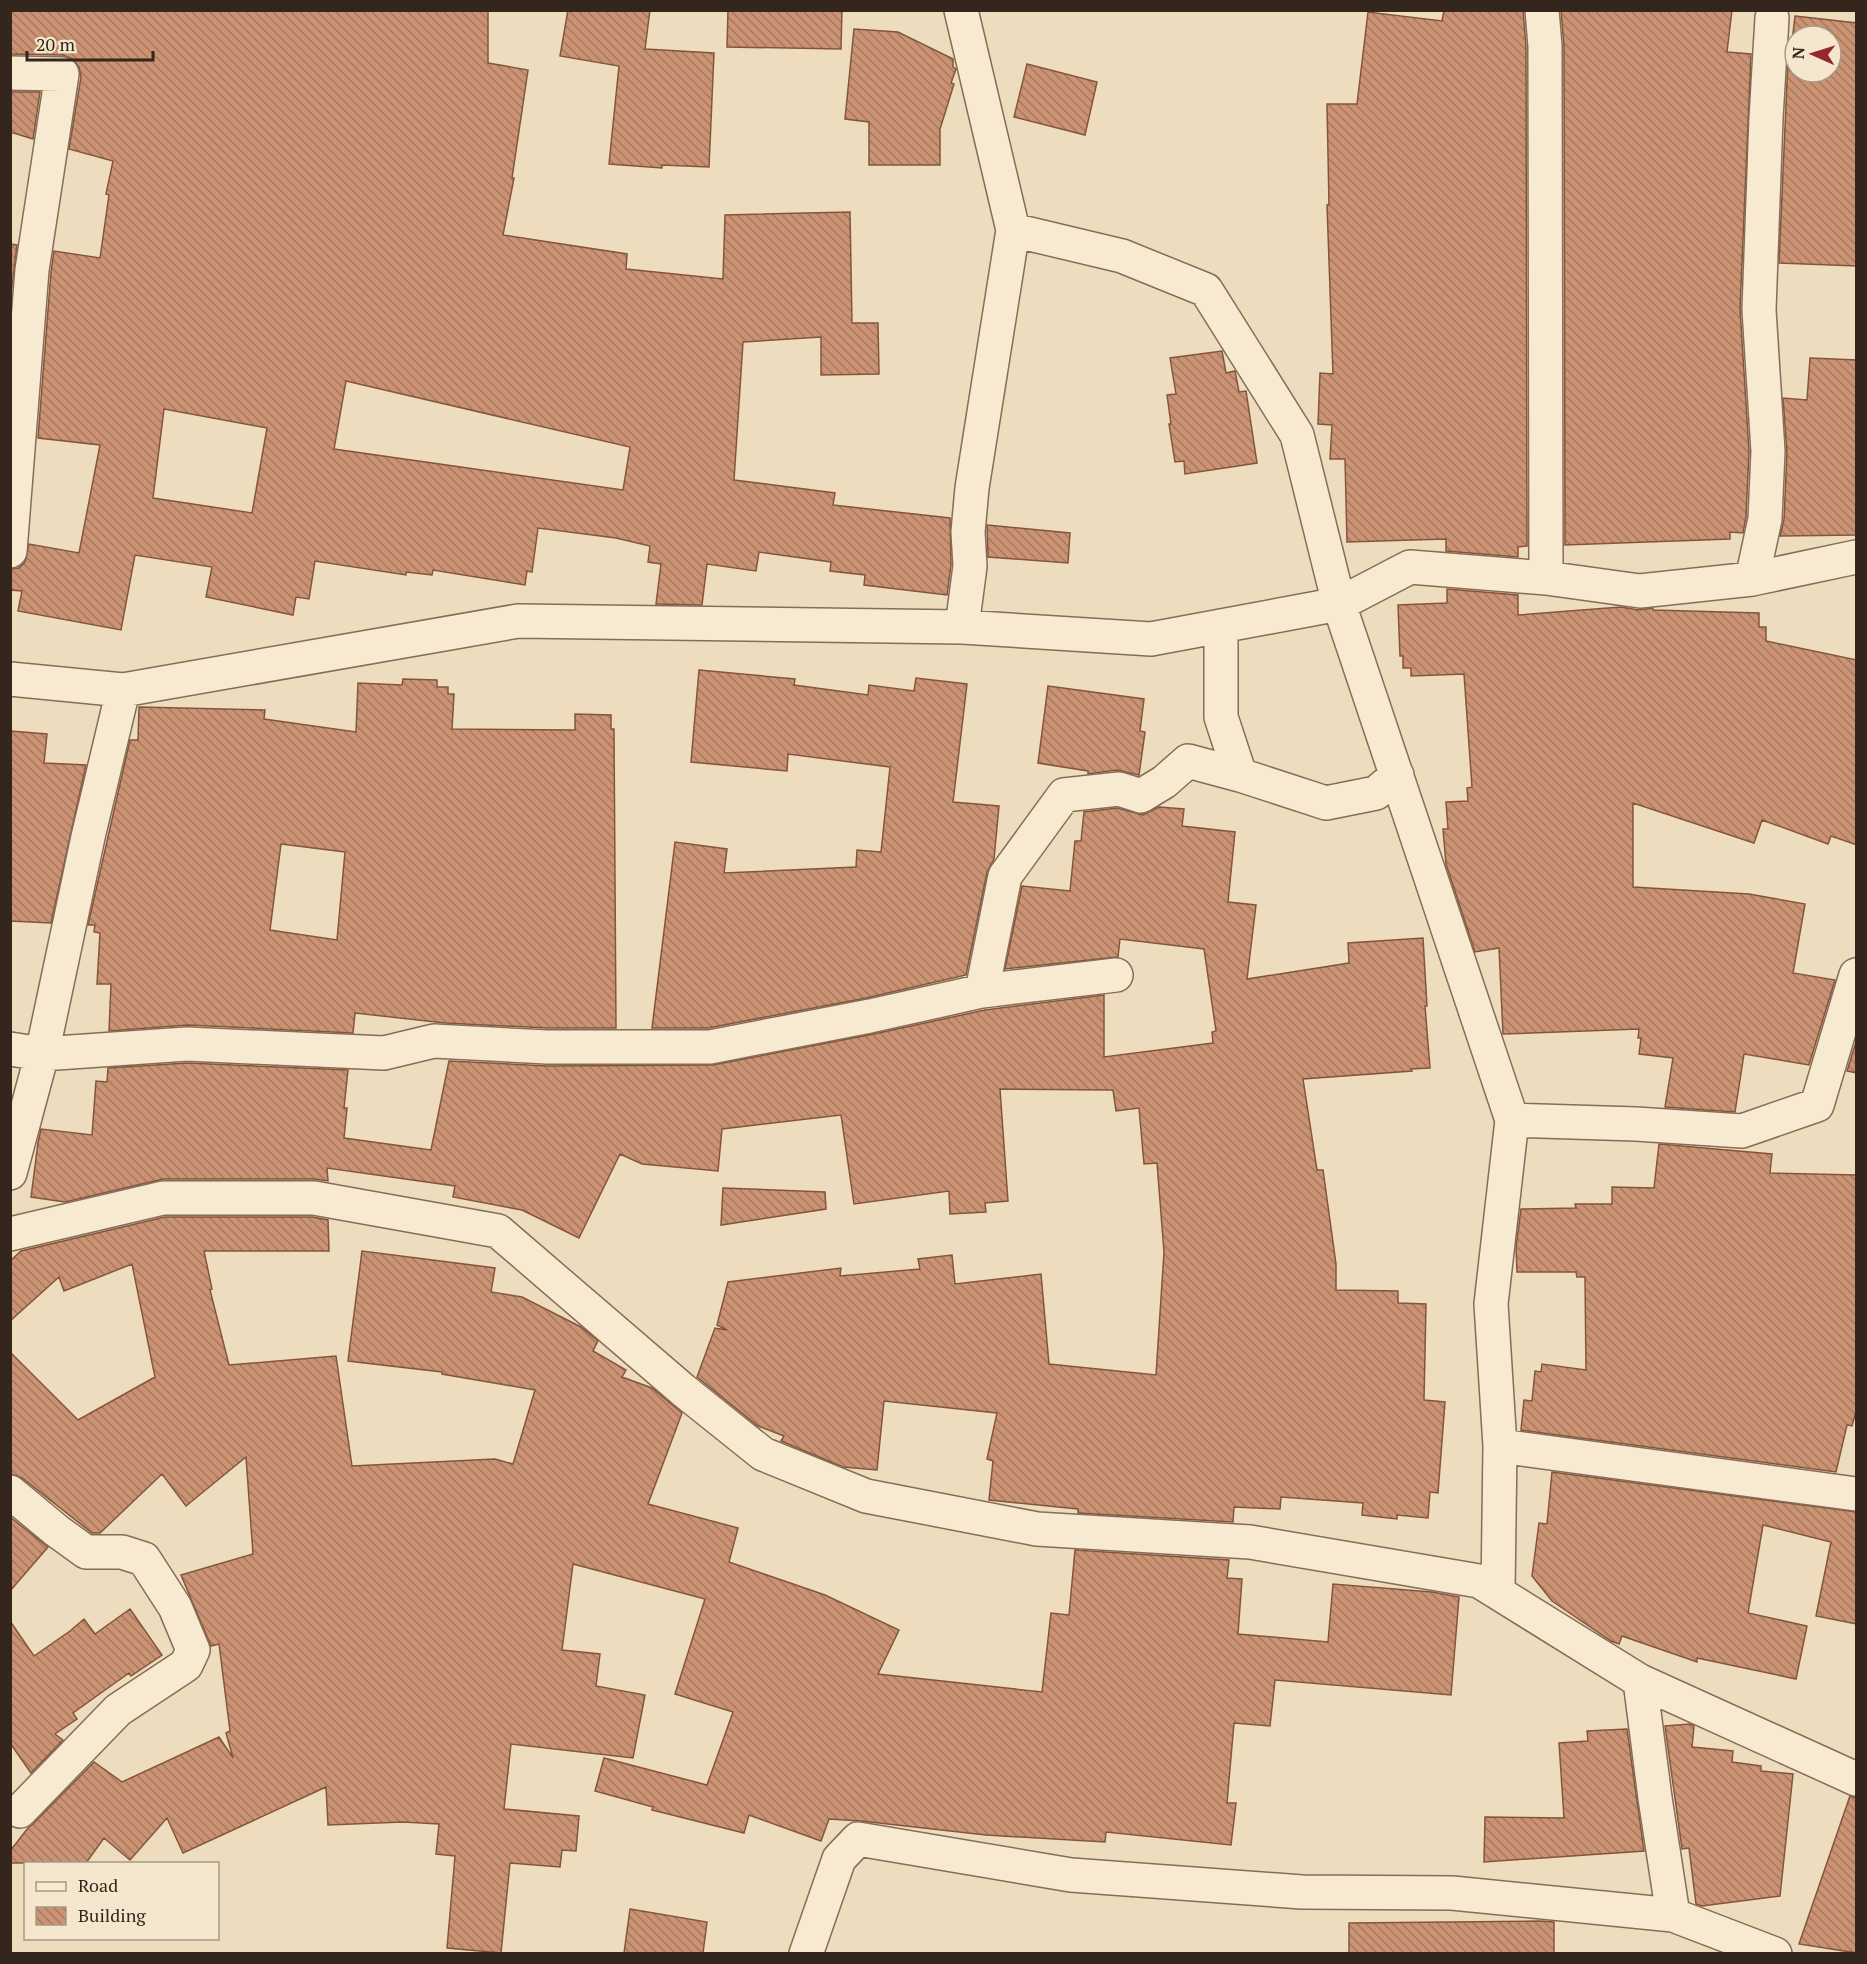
<svg xmlns="http://www.w3.org/2000/svg" width="1867" height="1964" font-family="'PT Serif',serif">
	<defs>
		<pattern id="building-back-hatch" width="6" height="6" patternUnits="userSpaceOnUse" patternTransform="scale(1.5)"><rect width="6" height="6" fill="#cb9374"/><path d="M-1 5l2 2M0 0l6 6M5-1l2 2" fill="none" stroke="#a6785e"/></pattern>
	</defs>
	<rect width="100%" height="100%" fill="#eddcbe"/>
	<path fill="url(#building-back-hatch)" stroke="#84553d" stroke-width="1.5" fill-rule="evenodd" d="M 10,10 L 488,10 L 488,63 L 528,70 L 512,178 L 514,178 L 503,235 L 627,254 L 626,269 L 723,279 L 725,215 L 850,212 L 852,323 L 878,323 L 879,374 L 821,375 L 821,337 L 743,342 L 734,480 L 835,493 L 833,505 L 950,518 L 951,565 L 947,595 L 864,585 L 865,575 L 830,571 L 831,562 L 759,552 L 756,571 L 707,564 L 702,605 L 656,604 L 661,564 L 648,562 L 650,546 L 616,538 L 538,528 L 532,572 L 527,571 L 525,585 L 433,570 L 432,575 L 406,572 L 406,575 L 315,561 L 309,599 L 296,597 L 293,615 L 206,597 L 212,567 L 135,555 L 121,630 L 18,611 L 22,591 L 10,590 L 10,569 L 19,568 L 25,562 L 29,544 L 79,553 L 100,445 L 38,438 L 51,272 L 54,251 L 100,258 L 109,195 L 106,194 L 113,161 L 69,149 L 81,77 L 79,67 L 73,59 L 63,55 L 10,54 ZM 346,381 L 630,447 L 623,490 L 334,449 ZM 164,409 L 267,428 L 252,513 L 153,498 Z
		M 568,10 L 650,10 L 645,49 L 714,53 L 709,167 L 662,165 L 662,168 L 609,164 L 619,66 L 560,56 Z
		M 728,10 L 842,10 L 841,49 L 727,47 Z
		M 1444,10 L 1523,10 L 1526,47 L 1527,546 L 1518,547 L 1518,557 L 1446,551 L 1446,539 L 1347,542 L 1345,459 L 1330,459 L 1332,425 L 1318,424 L 1320,373 L 1333,374 L 1328,233 L 1327,205 L 1329,205 L 1327,104 L 1357,104 L 1368,12 L 1442,21 Z
		M 1561,10 L 1732,10 L 1727,52 L 1751,54 L 1740,309 L 1749,451 L 1746,517 L 1743,533 L 1730,532 L 1730,539 L 1565,545 L 1564,46 Z
		M 1795,16 L 1857,23 L 1857,266 L 1779,263 L 1788,59 L 1790,59 ZM 1795,36 L 1831,36 L 1831,72 L 1795,72 Z
		M 854,29 L 898,32 L 953,59 L 953,67 L 956,69 L 951,83 L 954,84 L 940,129 L 940,165 L 869,165 L 869,122 L 845,119 Z
		M 1027,64 L 1097,82 L 1085,135 L 1014,117 Z
		M 10,92 L 40,92 L 33,139 L 10,132 Z
		M 10,244 L 17,245 L 10,304 Z
		M 1222,351 L 1226,373 L 1235,371 L 1239,392 L 1246,391 L 1257,463 L 1185,474 L 1184,461 L 1175,462 L 1169,424 L 1171,424 L 1167,395 L 1176,394 L 1170,358 Z
		M 1810,358 L 1857,360 L 1857,535 L 1780,536 L 1784,520 L 1787,452 L 1783,398 L 1807,400 Z
		M 987,525 L 1070,533 L 1068,563 L 988,557 Z
		M 1447,589 L 1518,595 L 1518,615 L 1621,607 L 1638,610 L 1653,608 L 1653,610 L 1759,613 L 1759,627 L 1766,627 L 1766,641 L 1857,660 L 1857,845 L 1831,836 L 1828,844 L 1762,820 L 1754,843 L 1633,803 L 1633,887 L 1749,894 L 1805,904 L 1793,973 L 1835,980 L 1809,1065 L 1744,1054 L 1735,1112 L 1665,1107 L 1673,1058 L 1639,1054 L 1641,1038 L 1638,1038 L 1639,1029 L 1503,1034 L 1499,948 L 1475,952 L 1446,864 L 1443,829 L 1448,829 L 1446,802 L 1468,801 L 1467,788 L 1472,787 L 1464,674 L 1411,676 L 1411,668 L 1403,668 L 1403,656 L 1400,656 L 1398,605 L 1447,603 Z
		M 699,670 L 795,679 L 794,685 L 868,695 L 869,685 L 914,691 L 916,678 L 967,684 L 953,802 L 999,806 L 994,859 L 987,872 L 966,975 L 866,998 L 708,1028 L 652,1028 L 675,842 L 727,849 L 724,873 L 856,867 L 857,850 L 881,852 L 890,767 L 788,754 L 787,771 L 691,762 Z
		M 403,679 L 437,680 L 437,687 L 448,687 L 448,694 L 454,694 L 452,729 L 575,730 L 575,714 L 611,715 L 611,729 L 614,729 L 616,1028 L 548,1028 L 445,1023 L 355,1013 L 353,1033 L 188,1025 L 109,1031 L 111,984 L 97,984 L 100,933 L 94,932 L 95,925 L 88,925 L 130,740 L 138,740 L 139,707 L 265,710 L 264,719 L 356,732 L 358,683 L 402,685 ZM 281,844 L 345,852 L 337,940 L 270,930 Z
		M 1048,686 L 1144,699 L 1140,731 L 1145,732 L 1139,775 L 1117,770 L 1088,774 L 1088,771 L 1038,763 Z
		M 10,731 L 47,734 L 44,763 L 86,765 L 51,923 L 10,921 Z
		M 1159,807 L 1184,809 L 1182,826 L 1235,832 L 1228,902 L 1256,905 L 1247,979 L 1349,963 L 1348,943 L 1423,938 L 1427,1006 L 1425,1006 L 1430,1068 L 1411,1069 L 1412,1071 L 1303,1079 L 1317,1170 L 1323,1170 L 1336,1264 L 1336,1290 L 1398,1291 L 1398,1303 L 1426,1304 L 1424,1400 L 1445,1402 L 1438,1493 L 1430,1492 L 1428,1518 L 1397,1515 L 1397,1519 L 1362,1515 L 1363,1503 L 1281,1497 L 1280,1509 L 1234,1507 L 1233,1522 L 1078,1513 L 1078,1509 L 989,1500 L 993,1461 L 987,1459 L 997,1413 L 884,1401 L 877,1470 L 843,1467 L 781,1441 L 784,1436 L 758,1426 L 697,1377 L 715,1328 L 727,1330 L 717,1325 L 728,1282 L 841,1268 L 840,1276 L 920,1269 L 918,1259 L 952,1255 L 955,1284 L 1041,1274 L 1049,1364 L 1156,1375 L 1164,1252 L 1157,1163 L 1144,1164 L 1139,1108 L 1116,1111 L 1113,1090 L 1000,1089 L 1008,1201 L 985,1203 L 986,1212 L 950,1214 L 949,1191 L 854,1204 L 841,1115 L 722,1129 L 718,1171 L 642,1164 L 620,1154 L 579,1238 L 522,1210 L 453,1197 L 455,1186 L 327,1168 L 328,1181 L 314,1179 L 163,1179 L 65,1202 L 31,1197 L 38,1143 L 41,1129 L 92,1135 L 96,1081 L 107,1082 L 108,1068 L 187,1063 L 348,1070 L 344,1108 L 347,1108 L 344,1138 L 431,1150 L 449,1061 L 547,1066 L 713,1065 L 874,1034 L 985,1010 L 1104,995 L 1104,1057 L 1213,1043 L 1212,1032 L 1216,1031 L 1204,949 L 1120,939 L 1118,957 L 1005,969 L 1022,886 L 1070,891 L 1075,841 L 1081,841 L 1084,812 L 1117,808 L 1143,815 Z
		M 1857,1039 L 1857,1073 L 1847,1071 Z
		M 1659,1144 L 1772,1154 L 1770,1173 L 1857,1175 L 1857,1408 L 1852,1426 L 1847,1425 L 1836,1472 L 1521,1430 L 1524,1400 L 1532,1401 L 1535,1371 L 1541,1372 L 1542,1364 L 1586,1370 L 1585,1277 L 1577,1277 L 1576,1272 L 1517,1272 L 1516,1247 L 1521,1209 L 1576,1208 L 1575,1204 L 1612,1204 L 1612,1187 L 1654,1188 Z
		M 723,1188 L 825,1192 L 826,1209 L 721,1225 Z
		M 165,1217 L 312,1217 L 328,1220 L 329,1251 L 204,1251 L 212,1289 L 210,1290 L 229,1365 L 336,1356 L 352,1466 L 495,1459 L 513,1464 L 535,1390 L 442,1374 L 442,1372 L 348,1361 L 362,1251 L 495,1268 L 491,1292 L 522,1297 L 581,1327 L 598,1341 L 593,1351 L 626,1370 L 622,1377 L 652,1388 L 682,1413 L 648,1504 L 738,1528 L 729,1562 L 825,1595 L 899,1630 L 878,1674 L 1042,1692 L 1051,1613 L 1069,1615 L 1075,1550 L 1229,1560 L 1227,1578 L 1242,1579 L 1238,1634 L 1328,1642 L 1333,1584 L 1432,1592 L 1459,1597 L 1451,1695 L 1275,1680 L 1270,1726 L 1234,1723 L 1227,1803 L 1236,1803 L 1231,1845 L 1106,1832 L 1105,1842 L 986,1835 L 861,1821 L 829,1819 L 821,1841 L 749,1815 L 744,1833 L 652,1810 L 653,1807 L 595,1791 L 604,1758 L 707,1785 L 733,1712 L 675,1694 L 705,1599 L 573,1564 L 562,1650 L 600,1654 L 596,1686 L 645,1695 L 633,1758 L 511,1744 L 504,1809 L 579,1816 L 576,1851 L 562,1850 L 560,1867 L 510,1863 L 501,1953 L 447,1948 L 455,1856 L 436,1854 L 439,1824 L 403,1822 L 328,1825 L 326,1787 L 183,1853 L 167,1818 L 130,1860 L 104,1838 L 86,1863 L 10,1863 L 10,1851 L 28,1828 L 33,1824 L 94,1762 L 122,1782 L 219,1737 L 233,1758 L 226,1733 L 230,1731 L 219,1644 L 211,1646 L 181,1575 L 253,1554 L 246,1457 L 186,1506 L 162,1474 L 100,1533 L 92,1533 L 22,1478 L 10,1474 L 10,1352 L 78,1420 L 155,1377 L 132,1264 L 64,1291 L 59,1277 L 10,1321 L 10,1261 L 21,1251 Z
		M 1552,1472 L 1857,1512 L 1857,1624 L 1816,1616 L 1831,1542 L 1763,1525 L 1748,1613 L 1807,1626 L 1796,1679 L 1697,1658 L 1697,1662 L 1622,1636 L 1619,1644 L 1611,1641 L 1552,1601 L 1532,1576 L 1539,1523 L 1547,1524 Z
		M 10,1517 L 48,1547 L 10,1591 Z
		M 130,1609 L 162,1655 L 131,1676 L 129,1673 L 73,1713 L 77,1719 L 55,1734 L 63,1740 L 31,1773 L 10,1743 L 10,1621 L 34,1656 L 70,1631 L 84,1619 L 95,1634 Z
		M 1690,1724 L 1694,1726 L 1692,1747 L 1733,1751 L 1732,1762 L 1761,1766 L 1761,1771 L 1793,1774 L 1780,1896 L 1702,1906 L 1696,1904 L 1689,1848 L 1682,1849 L 1665,1726 Z
		M 1627,1729 L 1644,1851 L 1484,1862 L 1485,1817 L 1564,1818 L 1559,1743 L 1588,1741 L 1587,1731 Z
		M 1850,1796 L 1857,1798 L 1857,1953 L 1799,1944 Z
		M 630,1909 L 707,1922 L 703,1953 L 624,1953 Z
		M 1540,1921 L 1554,1922 L 1554,1953 L 1349,1953 L 1349,1923 Z"/>
	<g fill="none" stroke-linecap="round" stroke-linejoin="round">
		<defs>
			<path id="street" d="M 961,10 L 1013,230 L 1122,256 L 1206,290 L 1297,435 L 1339,604 L 1512,1120 L 1491,1304 L 1500,1446 L 1498,1592
				M 1542,10 L 1545,46 L 1546,578
				M 10,73 L 62,74 L 32,270 L 10,551
				M 1752,579 L 1765,519 L 1768,451 L 1759,310 L 1766,118 L 1772,18
				M 1221,626 L 1221,717 L 1240,775
				M 962,627 L 970,566 L 968,532 L 972,488 L 1013,230
				M 10,679 L 123,690 L 518,621 L 962,627 L 1151,639 L 1339,604 L 1410,567 L 1546,578 L 1640,591 L 1752,579 L 1856,557
				M 982,991 L 1005,876 L 1064,795 L 1119,789 L 1141,796 L 1164,782 L 1188,761 L 1240,775 L 1326,803 L 1376,793 L 1397,775
				M 10,1049 L 42,1054 L 187,1044 L 384,1053 L 434,1041 L 547,1047 L 710,1047 L 870,1016 L 982,991 L 1116,975
				M 1512,1120 L 1636,1124 L 1742,1131 L 1817,1105 L 1856,975
				M 10,1173 L 42,1054 L 88,837 L 123,690
				M 10,1234 L 163,1198 L 314,1198 L 498,1231 L 683,1390 L 763,1454 L 866,1496 L 1037,1529 L 1250,1542 L 1479,1581 L 1640,1681 L 1856,1779
				M 1500,1446 L 1856,1494
				M 10,1492 L 57,1531 L 86,1552 L 122,1552 L 144,1559 L 175,1607 L 193,1650 L 186,1665 L 118,1710 L 20,1811
				M 1640,1681 L 1655,1798 L 1673,1915 L 1775,1954
				M 806,1954 L 839,1859 L 858,1839 L 1071,1875 L 1302,1892 L 1452,1893 L 1673,1915"/>
		</defs>
		<use href="#street" stroke="#856d57" stroke-width="36"/>
		<use href="#street" stroke="#f8ead1" stroke-width="33"/>
	</g>
	<rect width="1867" height="1964" fill="none" stroke="#34261c" stroke-width="24"/>
	<rect x="24" y="1862" width="195" height="78" fill="#f4e7cd" stroke="#a79a86" stroke-width="1.5"/>
	<rect x="36" y="1882" width="30" height="9" fill="#f8ead1" stroke="#a79a86" stroke-width="1.5"/>
	<text x="78" y="1892" font-size="18" fill="#34261c">Road</text>
	<rect x="36" y="1907" width="30" height="18" fill="url(#building-back-hatch)" stroke="#a79a86" stroke-width="1.5"/>
	<text x="78" y="1922" font-size="18" fill="#34261c">Building</text>
	<g transform="translate(1813 54) rotate(273)"><circle r="28" fill="#f4e7cd" stroke="#a79a86" stroke-width="1.5"/>
	<path d="M0-4.5L10 22L0 15L-10 22Z" fill="#932830"/>
	<text y="-9" font-size="16" font-weight="bold" text-anchor="middle" fill="#34261c">N</text>
	</g>
	<path d="M27 51v9h126v-9" fill="none" stroke="#34261c" stroke-width="3"/>
	<text x="36" y="51" font-size="18" fill="#34261c" stroke="#f4e7cd" stroke-width="4.5" paint-order="stroke">20 m</text>
</svg>
